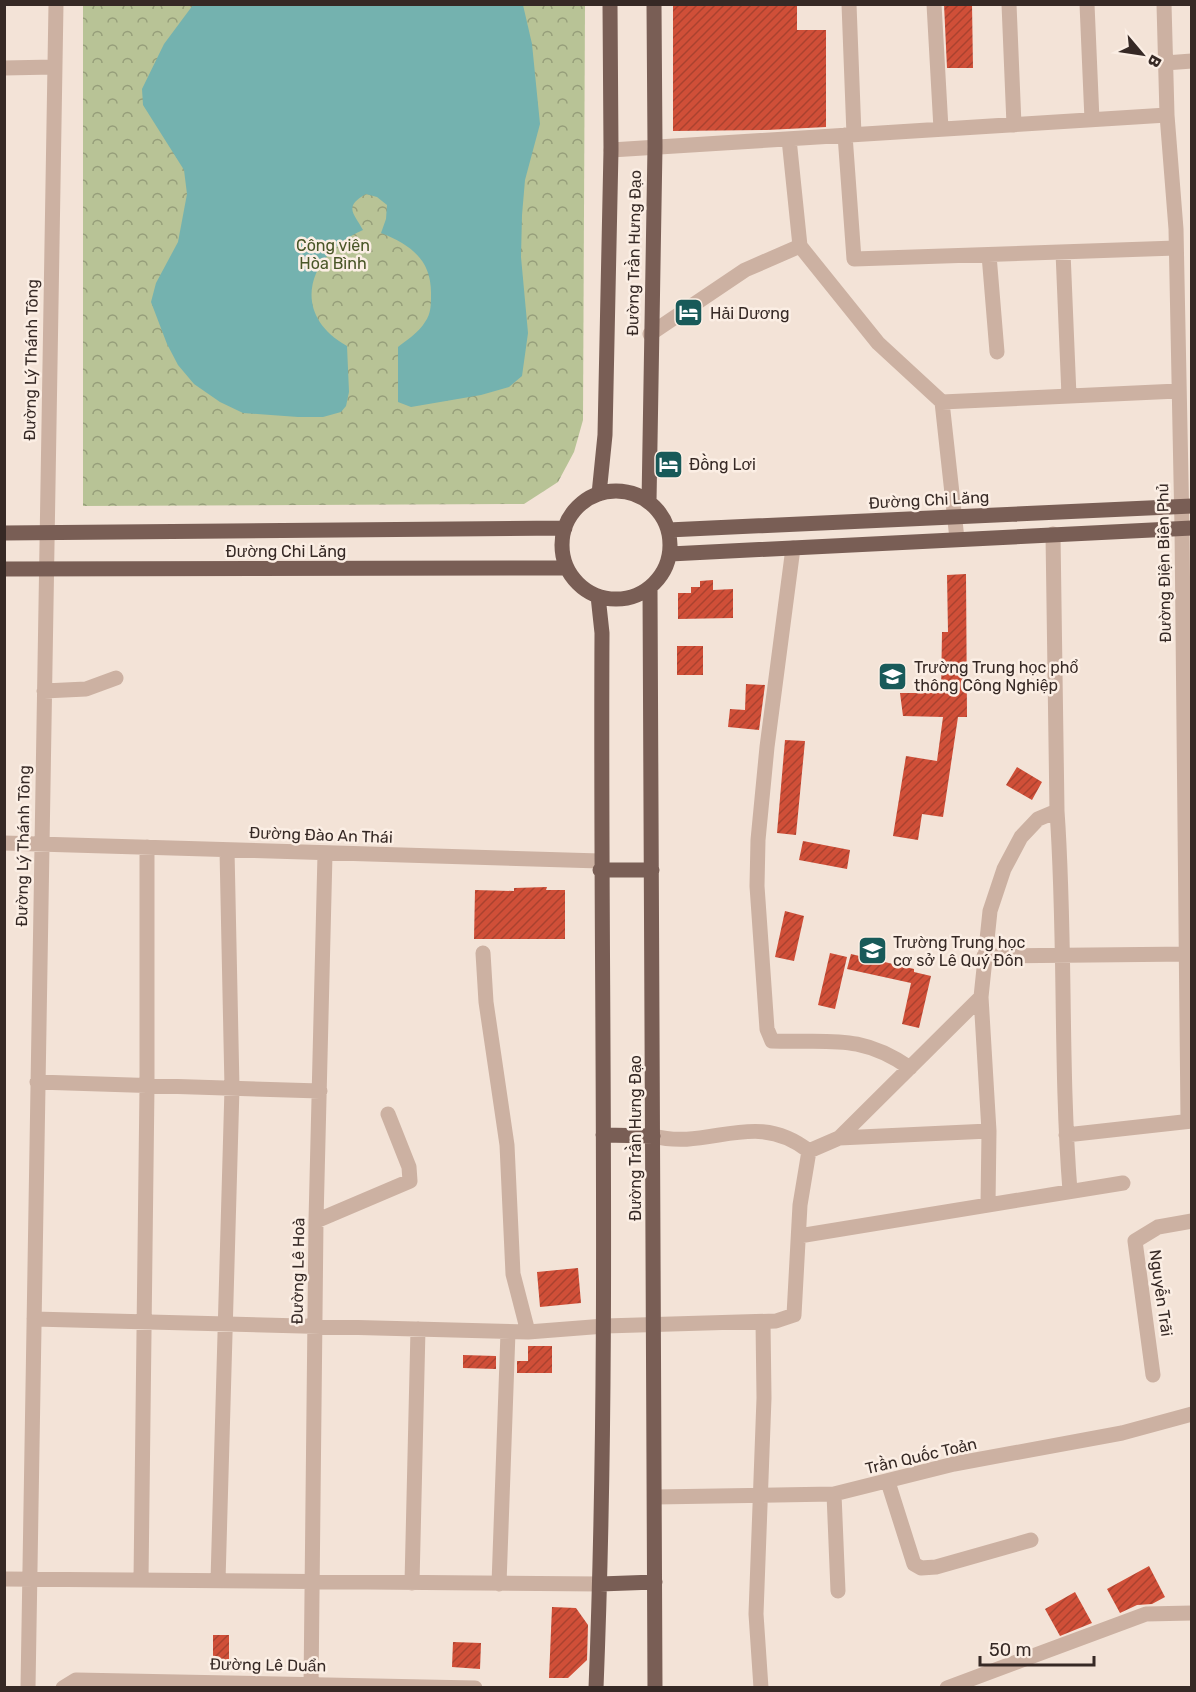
<svg xmlns="http://www.w3.org/2000/svg" width="1196" height="1692" font-family="Rubik,sans-serif">
	<defs>
		<pattern id="park-crowns" width="20" height="18" patternUnits="userSpaceOnUse" patternTransform="scale(1.5)"><rect width="20" height="18" fill="#b8c396"/><path d="M2 6a3 3 0 1 1 6 0M12 15a3 3 0 1 1 6 0" fill="none" stroke="#969e7a"/></pattern>
		<pattern id="building-hatch" width="6" height="6" patternUnits="userSpaceOnUse" patternTransform="scale(1.5)"><rect width="6" height="6" fill="#d04f38"/><path d="M-1 1l2-2M0 6l6-6M5 7l2-2" fill="none" stroke="#aa422f"/></pattern>
	</defs>
	<rect width="100%" height="100%" fill="#f3e3d7"/>
	<path fill="url(#park-crowns)" d="M 83,5 L 585,5 L 583,420 L 574,452 L 558,482 L 524,504 L 83,506 Z"/>
	<path fill="#74b2af" d="M 193,5 L 523,5 L 532,44 L 540,124 L 525,180 L 522,215 L 521,257 L 528,333 L 522,376 L 509,387 L 481,395 L 411,407 L 398,402 L 398,347 C 407,340 419,332 425,322 C 431,314 431,305 431,295 C 432,260 411,245 381,233 L 386,219 L 387,205 L 377,197 L 366,194 C 343,207 354,213 363,230 C 309,253 288,313 347,346 L 349,392 L 346,406 L 341,412 L 323,417 L 298,417 L 243,413 L 220,402 L 194,384 L 178,365 L 167,344 L 151,302 L 156,283 L 178,242 L 187,194 L 184,170 L 143,105 L 142,89 L 164,44 Z"/>
	<path fill="url(#building-hatch)" d="M 673,4 L 797,4 L 797,30 L 826,30 L 826,127 L 767,130 L 673,131 Z
		M 944,4 L 972,4 L 973,68 L 947,68 Z
		M 966,574 L 967,717 L 958,717 L 943,817 L 922,814 L 918,840 L 893,836 L 906,756 L 937,761 L 943,717 L 903,716 L 900,693 L 941,693 L 942,632 L 948,632 L 947,575 Z
		M 713,580 L 713,590 L 733,589 L 733,618 L 678,619 L 678,593 L 691,593 L 691,587 L 700,587 L 700,581 Z
		M 677,646 L 703,646 L 703,675 L 677,675 Z
		M 746,684 L 765,685 L 759,730 L 728,727 L 730,709 L 745,710 Z
		M 785,740 L 805,741 L 796,835 L 777,833 Z
		M 1017,767 L 1042,782 L 1032,800 L 1006,785 Z
		M 803,841 L 850,850 L 847,869 L 799,860 Z
		M 547,887 L 546,890 L 565,890 L 565,939 L 474,939 L 475,890 L 514,891 L 514,888 Z
		M 785,911 L 804,916 L 794,961 L 775,957 Z
		M 830,953 L 847,957 L 835,1009 L 818,1005 Z
		M 851,954 L 914,969 L 914,972 L 931,976 L 919,1028 L 902,1024 L 911,983 L 847,969 Z
		M 578,1268 L 581,1303 L 540,1307 L 537,1272 Z
		M 528,1346 L 552,1346 L 552,1373 L 517,1373 L 517,1361 L 528,1361 Z
		M 463,1355 L 496,1356 L 496,1369 L 463,1368 Z
		M 1149,1566 L 1165,1597 L 1152,1604 L 1137,1605 L 1120,1613 L 1107,1589 Z
		M 1075,1592 L 1092,1623 L 1060,1636 L 1045,1609 Z
		M 552,1607 L 576,1608 L 588,1625 L 587,1660 L 568,1678 L 549,1678 Z
		M 213,1635 L 229,1635 L 229,1666 L 213,1665 Z
		M 453,1642 L 481,1643 L 480,1669 L 452,1667 Z"/>
	<g fill="none" stroke-linecap="round" stroke-linejoin="round">
		<path stroke="#ccb1a2" stroke-width="15" d="M 849,4 L 854,135
			M 934,4 L 941,129
			M 1009,4 L 1014,125
			M 1087,4 L 1092,120
			M 1164,4 L 1167,115 L 1176,229 L 1182,528 L 1188,1121
			M 1165,63 L 1192,61
			M 4,68 L 54,67
			M 845,135 L 854,259 L 1176,248
			M 789,139 L 800,246 L 878,343 L 942,402 L 957,539
			M 611,150 L 1167,115
			M 1063,252 L 1069,396
			M 989,255 L 997,352
			M 650,334 L 745,270 L 800,246
			M 942,402 L 1178,391
			M 793,548 L 767,747 L 758,840 L 757,886 L 767,1029 L 772,1041 C 829,1043 860,1033 910,1068
			M 44,691 L 86,689 L 116,678
			M 1057,811 C 1066,938 1060,1065 1070,1191
			M 4,843 L 600,861
			M 483,953 L 486,1002 L 507,1145 L 513,1274 L 528,1332
			M 984,956 L 1192,954
			M 981,997 L 989,1131 L 988,1205
			M 37,1082 L 320,1091
			M 1066,1135 L 1192,1121
			M 653,1136 C 711,1151 754,1108 809,1151
			M 839,1138 L 989,1131
			M 316,1221 L 410,1181 L 409,1167 L 388,1114
			M 799,1236 L 1123,1183
			M 34,1319 L 528,1332 L 605,1326 L 776,1321 L 794,1315 L 800,1205 L 809,1151 L 839,1138 L 981,997 L 990,911 L 1004,869 L 1021,837 L 1038,819 L 1057,811 L 1053,534
			M 1153,1375 L 1135,1241 L 1158,1227 L 1192,1221
			M 888,1482 L 914,1564 L 921,1568 L 936,1567 L 1031,1540
			M 834,1494 L 838,1591
			M 655,1497 L 834,1494 L 954,1464 L 1122,1433 L 1192,1414
			M 4,1579 L 600,1584
			M 141,1580 L 147,1086 L 147,847
			M 218,1581 L 232,1088 L 227,850
			M 412,1583 L 418,1329
			M 499,1584 L 508,1332
			M 28,1688 L 56,4
			M 63,1688 L 76,1680 L 475,1688
			M 311,1688 L 316,1221 L 325,854
			M 761,1688 L 756,1614 L 764,1398 L 763,1322
			M 947,1688 L 1146,1614 L 1192,1613"/>
		<path stroke="#795e55" stroke-width="15" d="M562 545a54 54 0 1 1 108 0a54 54 0 1 1-108 0Z
			M 599,494 L 605,435 L 611,150 L 610,4
			M 649,502 L 655,147 L 654,4
			M 668,530 L 1192,506
			M 4,533 L 565,528
			M 670,554 L 1192,528
			M 4,569 L 567,568
			M 650,587 L 655,1688
			M 600,870 L 652,870
			M 603,1135 L 653,1136
			M 600,1584 L 655,1582
			M 596,1688 C 610,1336 600,985 602,633 L 598,596"/>
	</g>
	<defs>
		<symbol id="hotel-square" viewBox="-11 -11 22 22"><rect x="-9" y="-9" width="18" height="18" rx="4" fill="#185a59" stroke="#fbeee4"/><path d="M-6-4.5h1.5V1H6V5H4.5V3h-9V5H-6ZM-4 0a1.8 1.8 0 1 1 3.6 0ZM.5 0V-2.5h3Q6-2.5 6 0Z" fill="#fff"/></symbol>
		<symbol id="school-square" viewBox="-11 -11 22 22"><rect x="-9" y="-9" width="18" height="18" rx="4" fill="#185a59" stroke="#fbeee4"/><path d="M0-5L7-2L0 1L-7-2ZM-4 1L0 2.5L4 1V4Q0 6-4 4Z" fill="#fff"/></symbol>
	</defs>
	<g fill-rule="evenodd">
		<use href="#hotel-square" x="672" y="296" width="33" height="33"/>
		<use href="#hotel-square" x="652" y="448" width="33" height="33"/>
		<use href="#school-square" x="876" y="660" width="33" height="33"/>
		<use href="#school-square" x="856" y="934" width="33" height="33"/>
	</g>
	<g text-anchor="middle" dominant-baseline="central" stroke-width="5" stroke-linejoin="round" paint-order="stroke">
		<g font-size="16" fill="#495627" stroke="#fbeee4">
			<text x="333" y="245">Công viên<tspan x="333" dy="18">Hòa Bình</tspan></text>
		</g>
		<g font-size="16" fill="#362925" stroke="#fbeee4">
			<text transform="translate(634 253) rotate(-89)">Đường Trần Hưng Đạo</text>
			<text transform="translate(31 360) rotate(-89)">Đường Lý Thánh Tông</text>
			<text transform="translate(929 500) rotate(-3)">Đường Chi Lăng</text>
			<text x="286" y="551">Đường Chi Lăng</text>
			<text transform="translate(1164 563) rotate(-91)">Đường Điện Biên Phủ</text>
			<text transform="translate(321 835) rotate(2)">Đường Đào An Thái</text>
			<text transform="translate(23 846) rotate(-89)">Đường Lý Thánh Tông</text>
			<text transform="translate(635 1138) rotate(-90)">Đường Trần Hưng Đạo</text>
			<text transform="translate(298 1271) rotate(-89)">Đường Lê Hoà</text>
			<text transform="translate(1161 1293) rotate(82)">Nguyễn Trãi</text>
			<text transform="translate(921 1456) rotate(-13)">Trần Quốc Toản</text>
			<text transform="translate(268 1665) rotate(1)">Đường Lê Duẩn</text>
		</g>
		<g font-size="16" fill="#362925" stroke="#fbeee4" text-anchor="start">
			<text x="710" y="313">Hải Dương</text>
			<text x="689" y="464">Đồng Lơi</text>
			<text x="914" y="667">Trường Trung học phổ<tspan x="914" dy="18">thông Công Nghiệp</tspan></text>
			<text x="893" y="942">Trường Trung học<tspan x="893" dy="18">cơ sở Lê Quý Đôn</tspan></text>
		</g>
	</g>
	<rect width="1196" height="1692" fill="none" stroke="#362925" stroke-width="12"/>
	<g transform="translate(1142 54) rotate(119)" stroke="#fbeee4" stroke-width="4.5" paint-order="stroke">
	<path d="M0-4.5L10 22L0 15L-10 22Z" fill="#362925"/>
	<text y="-9" font-size="16" font-weight="bold" text-anchor="middle" fill="#362925">B</text>
	</g>
	<path d="M980 1656v9h114v-9" fill="none" stroke="#362925" stroke-width="3"/>
	<text x="989" y="1656" font-size="18" fill="#362925" stroke="#fbeee4" stroke-width="4.5" paint-order="stroke">50 m</text>
</svg>
